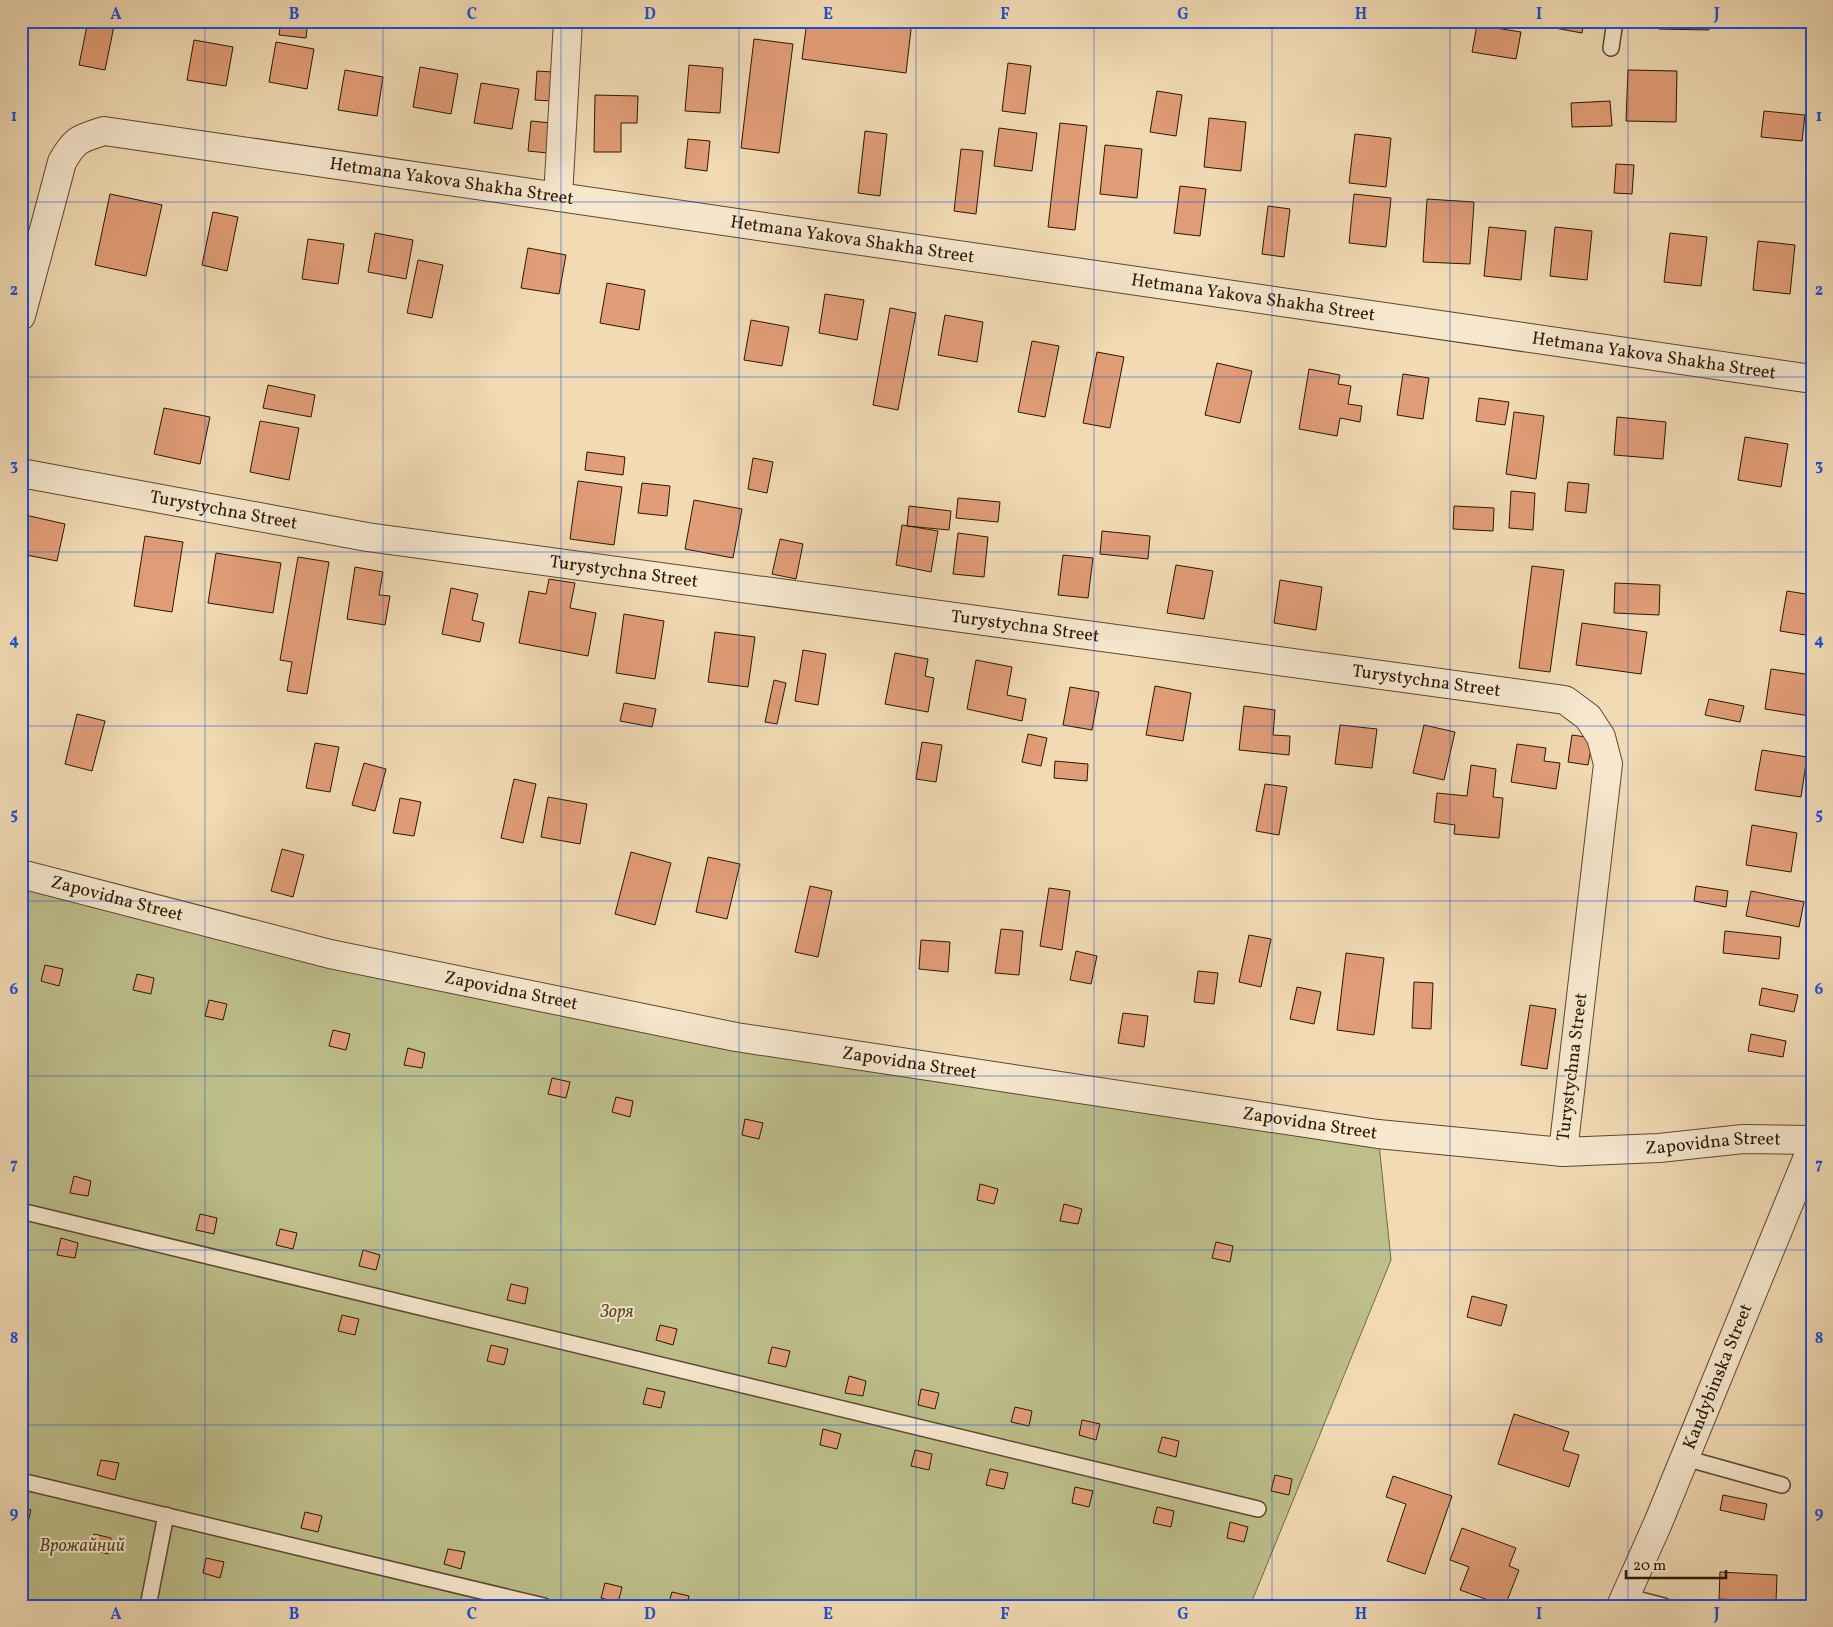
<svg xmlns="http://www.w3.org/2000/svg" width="1833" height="1627" font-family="Vollkorn,serif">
	<rect width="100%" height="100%" fill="#f1dab4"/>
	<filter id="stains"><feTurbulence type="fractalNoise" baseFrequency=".004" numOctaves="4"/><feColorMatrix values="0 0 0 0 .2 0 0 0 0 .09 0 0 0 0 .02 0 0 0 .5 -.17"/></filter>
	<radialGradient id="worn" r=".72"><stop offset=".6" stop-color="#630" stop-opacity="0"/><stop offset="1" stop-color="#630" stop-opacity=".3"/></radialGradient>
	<path fill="#bdbe8a" stroke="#746a45" d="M 21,874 L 330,954 L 1378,1134 L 1391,1260 L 1250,1606 L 21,1606 Z"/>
	<path fill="#e19d77" stroke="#2b1700" d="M 88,21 L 115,21 L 105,70 L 79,65 Z
		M 281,21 L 308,21 L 306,38 L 279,35 Z
		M 807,21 L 912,21 L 906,73 L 802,59 Z
		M 1534,21 L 1584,21 L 1582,33 L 1533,24 Z
		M 1659,21 L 1709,21 L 1709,30 L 1659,29 Z
		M 1477,25 L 1521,32 L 1516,59 L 1472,52 Z
		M 754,39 L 793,44 L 779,153 L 741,148 Z
		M 194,40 L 233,47 L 226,86 L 187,80 Z
		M 276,42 L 314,49 L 307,89 L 269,82 Z
		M 1008,63 L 1031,66 L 1025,114 L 1002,111 Z
		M 689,65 L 723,68 L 720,113 L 685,111 Z
		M 420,67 L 458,74 L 451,114 L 413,107 Z
		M 345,70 L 383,77 L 377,116 L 338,110 Z
		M 1628,70 L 1677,71 L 1676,122 L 1626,121 Z
		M 537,71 L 553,72 L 552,101 L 535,100 Z
		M 481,83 L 519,89 L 512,129 L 474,123 Z
		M 1157,91 L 1182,95 L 1176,136 L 1150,132 Z
		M 595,95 L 638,96 L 637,123 L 621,123 L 621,152 L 594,152 Z
		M 1610,101 L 1612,126 L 1572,127 L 1571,103 Z
		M 1764,111 L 1805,115 L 1802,141 L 1761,137 Z
		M 1209,118 L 1246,122 L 1241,171 L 1204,167 Z
		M 531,121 L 551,123 L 548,153 L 528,151 Z
		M 1060,123 L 1087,126 L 1075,230 L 1048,227 Z
		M 999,128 L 1037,133 L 1032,171 L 994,166 Z
		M 865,131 L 887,134 L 880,196 L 858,193 Z
		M 1355,134 L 1391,138 L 1386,187 L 1349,183 Z
		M 688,139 L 710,141 L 707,171 L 685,168 Z
		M 1105,145 L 1142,149 L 1137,198 L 1100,194 Z
		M 961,149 L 983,151 L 976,214 L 954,211 Z
		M 1616,164 L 1634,165 L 1632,194 L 1614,193 Z
		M 1180,186 L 1206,189 L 1200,236 L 1174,233 Z
		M 110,194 L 162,205 L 146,276 L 95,265 Z
		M 1354,194 L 1391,198 L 1386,247 L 1349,243 Z
		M 1427,199 L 1474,202 L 1470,264 L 1423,262 Z
		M 1268,206 L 1290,209 L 1284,257 L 1262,254 Z
		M 213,212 L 238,217 L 227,271 L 202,265 Z
		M 1489,227 L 1526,231 L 1521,280 L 1484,276 Z
		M 1555,227 L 1592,231 L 1587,280 L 1550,276 Z
		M 375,233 L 413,240 L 406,279 L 368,272 Z
		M 1670,233 L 1707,237 L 1701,286 L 1664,282 Z
		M 308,239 L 344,244 L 338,284 L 302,279 Z
		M 1758,241 L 1795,245 L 1790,294 L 1753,290 Z
		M 528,248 L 566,255 L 559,294 L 521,288 Z
		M 418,260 L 443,265 L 432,318 L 407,313 Z
		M 607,283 L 645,290 L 639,330 L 600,323 Z
		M 825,294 L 864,300 L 857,340 L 819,333 Z
		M 890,308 L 916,313 L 898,410 L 873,405 Z
		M 945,315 L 983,322 L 977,362 L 938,355 Z
		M 751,320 L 789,327 L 782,366 L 744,360 Z
		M 1032,341 L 1059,346 L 1045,417 L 1018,412 Z
		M 1097,352 L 1124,357 L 1110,428 L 1083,423 Z
		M 1217,363 L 1252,371 L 1240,423 L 1205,415 Z
		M 1309,369 L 1340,375 L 1338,384 L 1351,386 L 1348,404 L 1362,406 L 1360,422 L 1340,418 L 1337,436 L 1299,429 Z
		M 1403,374 L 1429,378 L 1423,419 L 1397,415 Z
		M 268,385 L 315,395 L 311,417 L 263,408 Z
		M 1479,398 L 1509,402 L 1505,425 L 1476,421 Z
		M 164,408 L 210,417 L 200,464 L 154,454 Z
		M 1514,412 L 1544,416 L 1536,479 L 1506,474 Z
		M 1617,417 L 1666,422 L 1663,459 L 1614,455 Z
		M 260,421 L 299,428 L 289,480 L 250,472 Z
		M 1745,437 L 1788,444 L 1781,487 L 1738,480 Z
		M 587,452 L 625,457 L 623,475 L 585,470 Z
		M 753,458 L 773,462 L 767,493 L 748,489 Z
		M 578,481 L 622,487 L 614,545 L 570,539 Z
		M 1568,482 L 1589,484 L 1586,513 L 1565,511 Z
		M 642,483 L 670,486 L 667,516 L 638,513 Z
		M 1511,491 L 1535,493 L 1533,530 L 1509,528 Z
		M 958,498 L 1000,502 L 998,522 L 956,518 Z
		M 694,500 L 742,509 L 733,558 L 685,549 Z
		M 909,506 L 951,511 L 949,530 L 907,526 Z
		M 1454,506 L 1494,508 L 1493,531 L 1453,529 Z
		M 21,514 L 65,524 L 57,561 L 21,554 Z
		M 902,525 L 938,531 L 931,572 L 896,565 Z
		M 1102,531 L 1150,536 L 1148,559 L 1100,554 Z
		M 958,533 L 988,537 L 984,577 L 953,574 Z
		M 145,536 L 183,542 L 172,612 L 134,606 Z
		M 780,539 L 803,544 L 796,579 L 772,574 Z
		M 216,553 L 281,563 L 273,613 L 208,603 Z
		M 1063,555 L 1093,558 L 1088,598 L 1058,595 Z
		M 298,557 L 329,562 L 307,694 L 287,691 L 292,662 L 280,660 Z
		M 1176,565 L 1213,571 L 1204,619 L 1167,613 Z
		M 1532,566 L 1564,570 L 1550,672 L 1519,668 Z
		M 355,567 L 383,572 L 379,595 L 390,596 L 385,625 L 347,619 Z
		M 549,579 L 575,583 L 570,608 L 596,613 L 588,656 L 519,643 L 529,591 L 546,594 Z
		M 1280,580 L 1322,587 L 1316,630 L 1274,623 Z
		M 1615,583 L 1660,585 L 1659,615 L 1614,613 Z
		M 451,588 L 478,594 L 472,620 L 484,623 L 480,642 L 442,634 Z
		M 1787,591 L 1812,595 L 1812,636 L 1780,631 Z
		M 624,614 L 664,621 L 655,679 L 616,673 Z
		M 1582,623 L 1647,632 L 1641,674 L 1576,665 Z
		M 715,632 L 755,637 L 748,687 L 708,682 Z
		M 803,650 L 826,654 L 818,705 L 795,701 Z
		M 895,653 L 928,659 L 925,676 L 934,678 L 928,712 L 885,704 Z
		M 976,660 L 1012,667 L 1007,695 L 1026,699 L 1022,721 L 967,709 Z
		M 1771,669 L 1812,675 L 1810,716 L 1765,709 Z
		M 774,680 L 786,683 L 777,724 L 765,722 Z
		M 1155,686 L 1191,693 L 1183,741 L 1146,735 Z
		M 1070,687 L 1099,692 L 1092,730 L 1063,725 Z
		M 1709,699 L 1744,706 L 1740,722 L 1705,715 Z
		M 624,703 L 656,709 L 652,727 L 620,721 Z
		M 1244,706 L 1275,710 L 1273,735 L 1290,736 L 1289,755 L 1239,750 Z
		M 77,714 L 105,721 L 92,771 L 65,764 Z
		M 1340,725 L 1377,729 L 1372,768 L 1335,764 Z
		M 1424,725 L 1455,732 L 1444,780 L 1413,773 Z
		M 1028,734 L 1047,738 L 1041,766 L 1022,762 Z
		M 1572,735 L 1593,738 L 1588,765 L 1568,762 Z
		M 922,742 L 942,745 L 936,782 L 916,779 Z
		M 315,743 L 339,747 L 330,792 L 306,788 Z
		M 1517,744 L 1546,748 L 1544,761 L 1560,763 L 1556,789 L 1511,782 Z
		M 1762,750 L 1807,757 L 1801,797 L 1755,790 Z
		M 1055,761 L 1088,764 L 1087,781 L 1054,778 Z
		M 364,763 L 386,769 L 375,811 L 352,805 Z
		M 1471,765 L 1496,769 L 1493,797 L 1503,798 L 1499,838 L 1454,834 L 1455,825 L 1434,822 L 1437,793 L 1467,796 Z
		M 514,779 L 536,784 L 523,843 L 501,838 Z
		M 1265,784 L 1287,787 L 1279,835 L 1256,831 Z
		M 548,797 L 587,804 L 580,844 L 541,837 Z
		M 400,798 L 421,802 L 414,836 L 393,833 Z
		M 1752,825 L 1797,833 L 1791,872 L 1746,865 Z
		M 282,849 L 304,855 L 293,897 L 271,891 Z
		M 631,852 L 671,863 L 655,925 L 615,914 Z
		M 708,857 L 740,864 L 727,919 L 696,912 Z
		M 810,886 L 832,891 L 818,957 L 795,952 Z
		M 1696,886 L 1728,891 L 1726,907 L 1694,901 Z
		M 1049,888 L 1070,891 L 1062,950 L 1040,946 Z
		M 1751,891 L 1804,902 L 1799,927 L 1746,916 Z
		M 1001,929 L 1023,931 L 1019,975 L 995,973 Z
		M 1725,931 L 1781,937 L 1779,959 L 1723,953 Z
		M 1249,935 L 1271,939 L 1261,987 L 1239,982 Z
		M 921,940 L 950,942 L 948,972 L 919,969 Z
		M 1076,951 L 1097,956 L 1091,984 L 1070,980 Z
		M 1346,953 L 1384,958 L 1374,1035 L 1337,1030 Z
		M 45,965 L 63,969 L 59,986 L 41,981 Z
		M 1198,971 L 1218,973 L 1214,1004 L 1194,1002 Z
		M 137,974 L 154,978 L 151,994 L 133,990 Z
		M 1414,982 L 1433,983 L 1431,1029 L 1412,1028 Z
		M 1297,987 L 1321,992 L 1314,1024 L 1290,1019 Z
		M 1762,988 L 1798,995 L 1794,1012 L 1759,1005 Z
		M 209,1000 L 227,1004 L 223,1020 L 205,1016 Z
		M 1530,1005 L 1556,1009 L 1547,1069 L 1521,1065 Z
		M 1123,1013 L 1148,1016 L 1144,1047 L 1118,1043 Z
		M 333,1030 L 350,1034 L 346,1050 L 329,1046 Z
		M 1751,1034 L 1786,1041 L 1783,1057 L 1748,1051 Z
		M 408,1048 L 425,1053 L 422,1068 L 404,1065 Z
		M 552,1078 L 570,1082 L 566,1098 L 548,1094 Z
		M 616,1097 L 633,1101 L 630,1117 L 612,1112 Z
		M 745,1119 L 763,1123 L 759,1139 L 742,1135 Z
		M 74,1176 L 91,1181 L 88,1196 L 70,1193 Z
		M 980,1184 L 998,1189 L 994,1204 L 977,1200 Z
		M 1064,1204 L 1082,1209 L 1078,1224 L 1060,1221 Z
		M 200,1214 L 217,1218 L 214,1234 L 196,1230 Z
		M 280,1229 L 297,1233 L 293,1249 L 276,1245 Z
		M 61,1238 L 78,1243 L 75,1258 L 57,1255 Z
		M 1216,1242 L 1233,1246 L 1230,1262 L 1212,1258 Z
		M 363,1250 L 380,1255 L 376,1270 L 359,1266 Z
		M 1808,1254 L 1812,1254 L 1812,1276 L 1807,1275 Z
		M 511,1284 L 528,1288 L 525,1304 L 507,1300 Z
		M 1472,1296 L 1507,1305 L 1501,1326 L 1467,1317 Z
		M 342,1315 L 359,1319 L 355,1335 L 338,1331 Z
		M 660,1325 L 677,1329 L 673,1345 L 656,1340 Z
		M 491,1345 L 508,1349 L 504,1365 L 487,1361 Z
		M 772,1347 L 790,1351 L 786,1367 L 768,1363 Z
		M 849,1376 L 866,1381 L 863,1396 L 845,1393 Z
		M 647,1388 L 665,1392 L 661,1408 L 643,1404 Z
		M 921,1389 L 939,1393 L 935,1409 L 918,1405 Z
		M 1015,1407 L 1032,1411 L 1029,1426 L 1011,1422 Z
		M 1514,1414 L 1569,1432 L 1563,1450 L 1579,1455 L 1569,1487 L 1498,1464 Z
		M 1082,1420 L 1100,1424 L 1096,1440 L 1079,1435 Z
		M 823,1429 L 841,1434 L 837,1449 L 820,1445 Z
		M 1162,1437 L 1179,1441 L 1176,1457 L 1158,1452 Z
		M 915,1450 L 932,1454 L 929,1470 L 911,1466 Z
		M 101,1460 L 119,1463 L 115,1480 L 97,1475 Z
		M 990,1469 L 1008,1473 L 1004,1489 L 986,1485 Z
		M 1275,1475 L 1292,1479 L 1289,1495 L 1271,1491 Z
		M 1393,1476 L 1452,1496 L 1425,1574 L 1387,1561 L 1406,1504 L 1386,1497 Z
		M 1075,1487 L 1093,1491 L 1089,1507 L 1072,1503 Z
		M 1723,1495 L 1767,1504 L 1764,1520 L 1720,1510 Z
		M 21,1507 L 31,1510 L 27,1526 L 21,1524 Z
		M 1157,1507 L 1174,1511 L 1171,1527 L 1153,1523 Z
		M 305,1512 L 322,1516 L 318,1532 L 301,1528 Z
		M 1230,1522 L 1248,1527 L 1244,1542 L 1227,1538 Z
		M 1462,1528 L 1516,1548 L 1509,1566 L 1519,1570 L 1505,1606 L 1460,1590 L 1469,1567 L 1450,1560 Z
		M 94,1534 L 111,1538 L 108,1554 L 90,1549 Z
		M 448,1549 L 465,1552 L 461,1569 L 444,1564 Z
		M 206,1558 L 224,1562 L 220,1578 L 203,1573 Z
		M 1720,1572 L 1777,1575 L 1776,1602 L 1719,1599 Z
		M 605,1583 L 622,1587 L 618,1603 L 601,1598 Z
		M 672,1592 L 689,1596 L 687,1606 L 668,1606 Z"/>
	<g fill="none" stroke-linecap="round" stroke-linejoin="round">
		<defs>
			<path id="lane" d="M 1611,48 L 1615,21
				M 21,1211 L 1258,1509
				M 1685,1458 L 1782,1485
				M 21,1481 L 544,1606
				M 1625,1596 L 1664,1606
				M 148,1606 L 166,1515"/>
			<g id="street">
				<path d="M 558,197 L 568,21"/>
				<path id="s1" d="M 21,316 L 62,162 C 75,139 79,139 104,131 L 1812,379"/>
				<path id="s2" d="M 21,473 L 367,537 L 1565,700 L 1588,717 L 1601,737 L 1608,764 L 1563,1152"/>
				<path id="s3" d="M 21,874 L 330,954 L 736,1037 L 1378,1134 L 1563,1152 L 1659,1148 L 1743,1139 L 1812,1140"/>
				<path id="s4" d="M 1621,1606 L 1658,1523 L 1812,1147"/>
			</g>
		</defs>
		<use href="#lane" stroke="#5c482d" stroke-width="18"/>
		<use href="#street" stroke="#5c482d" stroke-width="30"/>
		<use href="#lane" stroke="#f6e7ce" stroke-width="15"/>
		<use href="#street" stroke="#f6e7ce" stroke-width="28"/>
	</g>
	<path fill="none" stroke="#1d4ed8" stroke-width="1" stroke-opacity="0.55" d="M 205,21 L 205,1606M 383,21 L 383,1606M 561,21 L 561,1606M 739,21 L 739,1606M 916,21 L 916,1606M 1094,21 L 1094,1606M 1272,21 L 1272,1606M 1450,21 L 1450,1606M 1628,21 L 1628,1606M 21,202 L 1812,202M 21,377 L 1812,377M 21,552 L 1812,552M 21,726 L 1812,726M 21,901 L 1812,901M 21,1076 L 1812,1076M 21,1250 L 1812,1250M 21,1425 L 1812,1425"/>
	<g text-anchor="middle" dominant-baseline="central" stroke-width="4" stroke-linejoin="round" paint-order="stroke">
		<g font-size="18" fill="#2b1700" stroke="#f6e7ce">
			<text stroke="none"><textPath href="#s1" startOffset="565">Hetmana Yakova Shakha Street</textPath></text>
			<text stroke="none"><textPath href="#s1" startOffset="970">Hetmana Yakova Shakha Street</textPath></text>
			<text stroke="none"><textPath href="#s1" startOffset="1375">Hetmana Yakova Shakha Street</textPath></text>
			<text stroke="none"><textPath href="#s1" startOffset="1780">Hetmana Yakova Shakha Street</textPath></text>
			<text stroke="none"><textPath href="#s2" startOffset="206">Turystychna Street</textPath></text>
			<text stroke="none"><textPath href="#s2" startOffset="611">Turystychna Street</textPath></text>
			<text stroke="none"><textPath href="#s2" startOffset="1016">Turystychna Street</textPath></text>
			<text stroke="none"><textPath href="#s2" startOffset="1421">Turystychna Street</textPath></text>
			<text stroke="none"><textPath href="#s3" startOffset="99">Zapovidna Street</textPath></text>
			<text stroke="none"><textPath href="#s3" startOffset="504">Zapovidna Street</textPath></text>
			<text stroke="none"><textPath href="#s3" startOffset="909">Zapovidna Street</textPath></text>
			<text transform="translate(1573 1067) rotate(-83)">Turystychna Street</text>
			<text stroke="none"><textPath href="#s3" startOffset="1314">Zapovidna Street</textPath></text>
			<text stroke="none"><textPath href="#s3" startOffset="1719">Zapovidna Street</textPath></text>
			<text stroke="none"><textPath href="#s4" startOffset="249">Kandybinska Street</textPath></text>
		</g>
		<g font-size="18" font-style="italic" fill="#574929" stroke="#f6e7ce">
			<text x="617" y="1312">Зоря</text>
			<text x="82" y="1546">Врожайний</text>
		</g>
	</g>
	<rect width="1833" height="1627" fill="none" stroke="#f1dab4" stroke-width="55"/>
	<path d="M1626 1570v8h100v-8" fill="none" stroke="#2b1700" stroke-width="2.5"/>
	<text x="1633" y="1570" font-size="15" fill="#2b1700" stroke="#f6e7ce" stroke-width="4" paint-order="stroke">20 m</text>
	<rect x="28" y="28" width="1778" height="1572" fill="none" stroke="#1d4ed8" stroke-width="2"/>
	<g font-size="16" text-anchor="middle" font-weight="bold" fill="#1d4ed8">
		<text x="116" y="19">A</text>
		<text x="294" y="19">B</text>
		<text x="472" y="19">C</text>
		<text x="650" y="19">D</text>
		<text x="828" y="19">E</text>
		<text x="1005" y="19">F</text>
		<text x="1183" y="19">G</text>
		<text x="1361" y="19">H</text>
		<text x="1539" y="19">I</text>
		<text x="1717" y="19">J</text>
		<text x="14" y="121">1</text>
		<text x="1819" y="121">1</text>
		<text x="14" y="295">2</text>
		<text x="1819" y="295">2</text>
		<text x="14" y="470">3</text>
		<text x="1819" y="470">3</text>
		<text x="14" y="645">4</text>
		<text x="1819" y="645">4</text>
		<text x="14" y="819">5</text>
		<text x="1819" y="819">5</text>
		<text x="14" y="994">6</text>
		<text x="1819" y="994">6</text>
		<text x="14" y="1169">7</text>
		<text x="1819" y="1169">7</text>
		<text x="14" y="1343">8</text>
		<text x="1819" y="1343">8</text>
		<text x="14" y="1518">9</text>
		<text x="1819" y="1518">9</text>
		<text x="116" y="1619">A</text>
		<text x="294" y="1619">B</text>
		<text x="472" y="1619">C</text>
		<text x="650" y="1619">D</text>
		<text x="828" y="1619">E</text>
		<text x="1005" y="1619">F</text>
		<text x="1183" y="1619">G</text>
		<text x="1361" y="1619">H</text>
		<text x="1539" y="1619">I</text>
		<text x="1717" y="1619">J</text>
	</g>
	<rect width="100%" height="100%" filter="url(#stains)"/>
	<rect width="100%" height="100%" fill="url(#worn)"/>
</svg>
